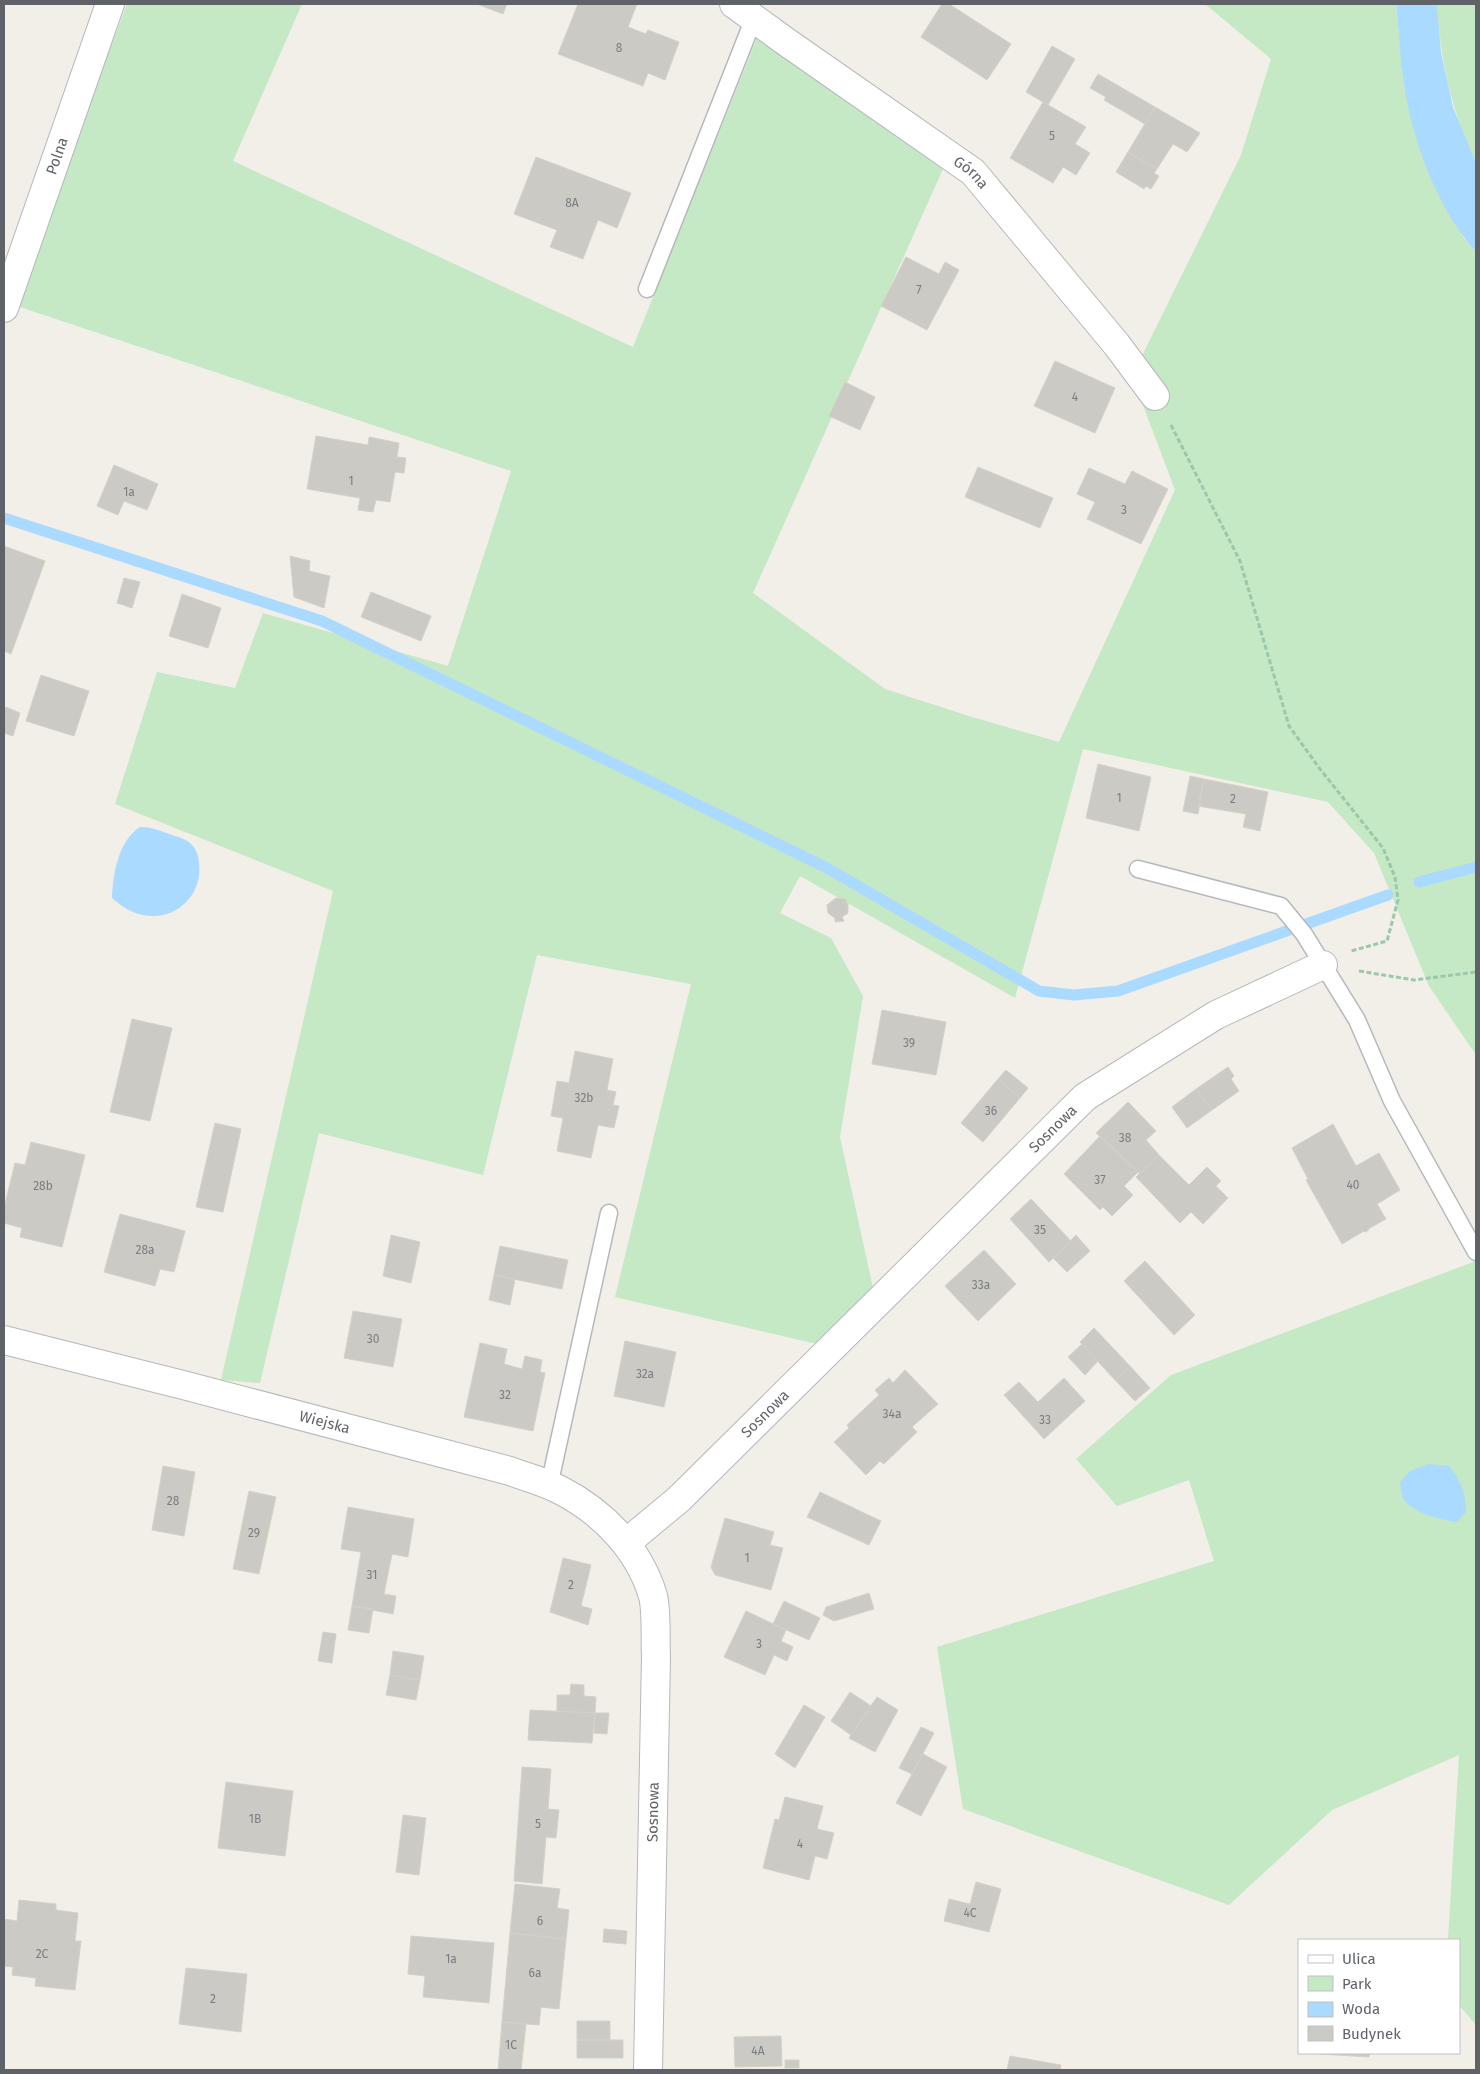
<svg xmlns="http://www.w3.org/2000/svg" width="1480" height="2074" font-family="'Fira Sans',sans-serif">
	<rect width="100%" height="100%" fill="#f1efe8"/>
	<path fill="#c5e8c5" d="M 127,4 L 302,4 L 233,161 L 633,347 L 757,38 L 943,169 L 753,593 L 885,689 L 972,717 L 1059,742 L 1175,490 L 1132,376 L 1241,155 L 1271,59 L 1205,4 L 1396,4 L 1404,85 L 1415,134 L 1463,237 L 1476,252 L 1476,1055 L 1429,986 L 1374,853 L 1328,802 L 1083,749 L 1015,998 L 800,876 L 780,913 L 831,938 L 863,996 L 840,1137 L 873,1288 L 817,1344 L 615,1297 L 691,984 L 537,955 L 483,1175 L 319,1133 L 260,1383 L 221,1380 L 333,891 L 115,804 L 157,672 L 235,688 L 263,613 L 448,666 L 511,471 L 14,305 Z
		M 1437,4 L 1476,4 L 1476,163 C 1451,110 1441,62 1437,4 Z
		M 1476,1261 L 1476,2025 L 1459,2005 L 1459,1940 L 1448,1940 L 1459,1755 L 1332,1810 L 1229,1905 L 963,1809 L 937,1647 L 1214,1561 L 1189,1480 L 1117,1506 L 1076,1459 L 1171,1375 Z"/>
	<path fill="#aadaff" d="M 1396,4 L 1437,4 L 1441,52 L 1453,107 L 1476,163 L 1476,252 C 1438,209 1412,141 1404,84 C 1400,58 1399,30 1396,4 Z
		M 140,827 C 152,827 158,830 169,834 C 177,837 184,838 190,843 C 196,848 199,857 199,864 C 203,897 172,924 139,914 C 128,911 120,905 112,898 C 113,875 118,841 140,827 Z
		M 1429,1464 L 1449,1466 C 1461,1481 1466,1493 1466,1512 L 1457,1522 C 1442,1520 1411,1513 1403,1498 C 1401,1494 1401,1487 1400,1482 L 1410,1471 Z"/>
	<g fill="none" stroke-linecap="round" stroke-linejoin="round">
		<path stroke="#aadaff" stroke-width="11" d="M 4,518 L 322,621 L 827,868 L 1039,991 L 1074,995 L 1118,991 L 1388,895
			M 1419,882 L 1476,867"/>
	</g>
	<path fill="#cccac5" stroke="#d6d1c6" d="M 477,4 L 507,4 L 503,14 Z
		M 578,4 L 637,4 L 628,27 L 646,34 L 648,30 L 679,42 L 665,80 L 648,73 L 643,86 L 558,54 Z
		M 942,4 L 949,4 L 1011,44 L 987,80 L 921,37 Z
		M 1052,46 L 1075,59 L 1048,105 L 1026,92 Z
		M 1098,74 L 1155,107 L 1145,124 L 1104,100 L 1106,97 L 1090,88 Z
		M 1043,102 L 1086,127 L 1075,144 L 1090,153 L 1076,175 L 1063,167 L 1053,183 L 1010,158 Z
		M 1155,107 L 1200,133 L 1187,152 L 1173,144 L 1157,169 L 1128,152 Z
		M 1128,152 L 1157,169 L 1154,173 L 1159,176 L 1151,189 L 1146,186 L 1144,189 L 1116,172 Z
		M 536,157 L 631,193 L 617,228 L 598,220 L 583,259 L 550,247 L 557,230 L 514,214 Z
		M 906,257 L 939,274 L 945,262 L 959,270 L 927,330 L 881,306 Z
		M 1055,361 L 1115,388 L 1095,433 L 1034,406 Z
		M 845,382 L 875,397 L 860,430 L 829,416 Z
		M 316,436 L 368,445 L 369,437 L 399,443 L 397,457 L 406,458 L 404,473 L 395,472 L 390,502 L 376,500 L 373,512 L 358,510 L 360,498 L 307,489 Z
		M 114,465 L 158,484 L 147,510 L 124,501 L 118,515 L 97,506 Z
		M 978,467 L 1053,498 L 1040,528 L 965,497 Z
		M 1089,468 L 1125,484 L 1132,471 L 1168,489 L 1141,544 L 1087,519 L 1095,502 L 1077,494 Z
		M 4,546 L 45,561 L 11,654 L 4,651 Z
		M 290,556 L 310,561 L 309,571 L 330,576 L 324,608 L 294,597 Z
		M 124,578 L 140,582 L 132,608 L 117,603 Z
		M 371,592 L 431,616 L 421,641 L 361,617 Z
		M 182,594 L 221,608 L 208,648 L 169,636 Z
		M 41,675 L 89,691 L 74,736 L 26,721 Z
		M 6,707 L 20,713 L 13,736 L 4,733 L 4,711 Z
		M 1098,764 L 1151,777 L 1139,831 L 1086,818 Z
		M 1190,776 L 1204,779 L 1198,814 L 1183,811 Z
		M 1204,779 L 1268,792 L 1260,831 L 1243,827 L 1246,814 L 1198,806 Z
		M 836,898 L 845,899 L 848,904 L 848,913 L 842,917 L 844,921 L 835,922 L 835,918 L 828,913 L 827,905 Z
		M 882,1010 L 946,1022 L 936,1075 L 872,1064 Z
		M 132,1019 L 172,1028 L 150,1121 L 110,1112 Z
		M 575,1051 L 613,1059 L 607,1090 L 616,1092 L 613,1105 L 619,1106 L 614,1128 L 598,1125 L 591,1158 L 557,1151 L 563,1118 L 551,1116 L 557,1081 L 569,1083 Z
		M 1228,1067 L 1234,1076 L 1231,1079 L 1239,1091 L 1212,1110 L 1196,1089 Z
		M 1006,1070 L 1028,1088 L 1020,1098 L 998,1079 Z
		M 998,1079 L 1020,1098 L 983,1142 L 961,1123 Z
		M 1196,1089 L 1212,1110 L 1187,1128 L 1172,1107 Z
		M 1128,1102 L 1156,1131 L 1146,1140 L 1159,1155 L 1140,1174 L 1096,1133 Z
		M 215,1123 L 241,1129 L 223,1212 L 196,1207 Z
		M 1333,1124 L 1356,1166 L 1379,1153 L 1400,1190 L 1377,1204 L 1386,1219 L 1368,1229 L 1369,1230 L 1365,1232 L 1364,1231 L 1342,1244 L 1306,1180 L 1308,1179 L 1292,1148 Z
		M 1100,1136 L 1138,1172 L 1124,1186 L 1133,1195 L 1112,1216 L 1103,1207 L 1100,1210 L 1064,1174 Z
		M 31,1142 L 85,1155 L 62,1247 L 20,1237 L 22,1228 L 4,1223 L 4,1208 L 15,1163 L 25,1165 Z
		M 1159,1155 L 1189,1185 L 1207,1167 L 1221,1181 L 1216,1186 L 1228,1198 L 1203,1224 L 1191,1212 L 1180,1223 L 1136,1177 Z
		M 1031,1199 L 1071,1241 L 1049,1262 L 1010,1219 Z
		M 120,1214 L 185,1231 L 174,1272 L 160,1269 L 155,1286 L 104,1272 Z
		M 391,1235 L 420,1242 L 411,1283 L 383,1276 Z
		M 1076,1235 L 1090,1251 L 1067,1272 L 1053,1258 Z
		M 500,1246 L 568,1260 L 562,1289 L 494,1275 Z
		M 984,1250 L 1016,1284 L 978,1321 L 945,1286 Z
		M 1145,1261 L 1195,1315 L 1174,1335 L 1124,1281 Z
		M 494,1275 L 515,1279 L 510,1305 L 489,1300 Z
		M 353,1311 L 402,1319 L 393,1367 L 344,1358 Z
		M 1094,1328 L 1130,1366 L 1115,1380 L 1080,1342 Z
		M 625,1341 L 676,1352 L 664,1407 L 614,1396 Z
		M 480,1343 L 507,1349 L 504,1364 L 522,1369 L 525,1356 L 542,1360 L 540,1372 L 545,1373 L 533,1431 L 464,1417 Z
		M 1082,1344 L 1098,1361 L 1085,1375 L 1068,1357 Z
		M 1130,1366 L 1150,1388 L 1135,1401 L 1115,1380 Z
		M 905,1370 L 938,1404 L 912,1427 L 917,1432 L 884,1464 L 880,1461 L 866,1475 L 834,1442 L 849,1428 L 847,1425 L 879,1395 L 875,1390 L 889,1378 L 893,1383 Z
		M 1064,1378 L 1085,1401 L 1044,1439 L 1004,1395 L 1019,1382 L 1038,1402 Z
		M 163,1466 L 195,1472 L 184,1536 L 152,1530 Z
		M 249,1491 L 276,1497 L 259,1574 L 233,1569 Z
		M 820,1492 L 881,1521 L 869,1545 L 807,1517 Z
		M 348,1507 L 414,1519 L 408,1557 L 392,1554 L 384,1594 L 396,1596 L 393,1614 L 352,1606 L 361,1552 L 341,1549 Z
		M 725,1518 L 774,1532 L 770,1545 L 783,1548 L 771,1590 L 715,1575 L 711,1567 Z
		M 563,1558 L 591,1565 L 581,1606 L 592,1609 L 588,1625 L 550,1612 Z
		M 869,1593 L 874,1609 L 834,1621 L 823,1615 L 826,1607 Z
		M 784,1601 L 820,1618 L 809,1640 L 773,1624 Z
		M 352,1606 L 373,1609 L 369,1633 L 348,1630 Z
		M 746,1611 L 786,1630 L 781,1641 L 793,1647 L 787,1661 L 774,1655 L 765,1675 L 724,1657 Z
		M 323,1632 L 336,1634 L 332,1663 L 318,1661 Z
		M 393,1651 L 424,1656 L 420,1680 L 390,1675 Z
		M 390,1675 L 420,1680 L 416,1700 L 386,1695 Z
		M 571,1684 L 584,1685 L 584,1696 L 596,1697 L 595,1713 L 557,1711 L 557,1695 L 570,1695 Z
		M 850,1692 L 871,1706 L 851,1735 L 831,1721 Z
		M 877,1697 L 898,1710 L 875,1752 L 849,1738 Z
		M 804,1705 L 825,1717 L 795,1768 L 775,1754 Z
		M 530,1710 L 595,1713 L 592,1743 L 528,1740 Z
		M 595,1713 L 609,1713 L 607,1734 L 594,1733 Z
		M 921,1727 L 934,1733 L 912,1774 L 899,1768 Z
		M 923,1754 L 947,1767 L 921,1816 L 896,1803 Z
		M 522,1767 L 551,1769 L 548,1809 L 559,1810 L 556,1838 L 546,1837 L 542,1884 L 514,1881 Z
		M 226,1782 L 293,1791 L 285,1856 L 218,1848 Z
		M 785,1797 L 823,1806 L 817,1829 L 834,1833 L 827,1859 L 815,1856 L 809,1880 L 763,1868 L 775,1819 L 779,1820 Z
		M 403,1815 L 426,1818 L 419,1875 L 396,1872 Z
		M 976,1882 L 1001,1889 L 989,1932 L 944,1921 L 949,1899 L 970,1904 Z
		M 515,1884 L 560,1889 L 557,1908 L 569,1910 L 566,1939 L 510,1933 Z
		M 19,1900 L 56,1904 L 56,1910 L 78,1913 L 75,1941 L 81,1941 L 75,1990 L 35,1986 L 36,1978 L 12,1975 L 13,1967 L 4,1966 L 4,1919 L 17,1921 Z
		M 604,1929 L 627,1931 L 626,1944 L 603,1942 Z
		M 510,1933 L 566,1939 L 559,2009 L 541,2007 L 539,2025 L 502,2022 Z
		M 411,1936 L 494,1943 L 489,2003 L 423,1997 L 425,1976 L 408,1974 Z
		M 186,1968 L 247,1974 L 241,2032 L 179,2024 Z
		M 577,2021 L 610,2021 L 610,2040 L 577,2040 Z
		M 502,2022 L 526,2024 L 521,2070 L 498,2070 Z
		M 781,2036 L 782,2066 L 735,2067 L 734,2037 Z
		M 577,2040 L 623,2040 L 623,2058 L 577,2058 Z
		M 1304,2053 L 1370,2053 L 1369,2057 Z
		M 1010,2056 L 1061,2065 L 1060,2070 L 1007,2070 Z
		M 785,2060 L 799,2060 L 799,2068 L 785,2068 Z"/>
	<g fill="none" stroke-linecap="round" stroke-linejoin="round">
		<defs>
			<path id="service" d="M 647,289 L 754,18
				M 1138,869 L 1281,906 L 1304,934 L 1357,1020 L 1392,1101 L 1476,1252
				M 549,1486 L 609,1213"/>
			<g id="minor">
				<path id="s1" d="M 734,4 L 785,41 L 973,172 L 1117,345 L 1155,396"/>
				<path id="s2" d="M 626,1543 L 679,1499 L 1085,1097 L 1216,1015 L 1323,965"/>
			</g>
			<g id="tertiary">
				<path id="s3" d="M 4,308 L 110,4"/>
				<path id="s4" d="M 4,1340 L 187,1386 L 510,1471 C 526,1477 545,1482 560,1490 C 603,1512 639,1549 653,1596 C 657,1612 655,1639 656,1656 L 648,2070"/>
			</g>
		</defs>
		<use href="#service" stroke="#b5b8bc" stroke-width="19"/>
		<use href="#minor" stroke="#b5b8bc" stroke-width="30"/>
		<use href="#tertiary" stroke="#b5b8bc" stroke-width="30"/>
		<path stroke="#9cc7a9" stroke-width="3" stroke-dasharray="5 2.5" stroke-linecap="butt" d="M 1171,425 L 1240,561 L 1289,726 L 1320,769 L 1383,848 L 1395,877 L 1398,900 L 1387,941 L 1351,951
			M 1359,971 L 1414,980 L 1476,972"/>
		<use href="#service" stroke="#fff" stroke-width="16"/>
		<use href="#minor" stroke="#fff" stroke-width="28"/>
		<use href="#tertiary" stroke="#fff" stroke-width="28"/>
	</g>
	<g text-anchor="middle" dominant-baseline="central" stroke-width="4" stroke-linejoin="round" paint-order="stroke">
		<g font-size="12" fill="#7a7d7f">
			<text x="619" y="48">8</text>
			<text x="1052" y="136">5</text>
			<text x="572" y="203">8A</text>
			<text x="919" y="290">7</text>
			<text x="1075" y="397">4</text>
			<text x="351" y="481">1</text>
			<text x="129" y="492">1a</text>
			<text x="1124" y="510">3</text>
			<text x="1119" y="798">1</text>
			<text x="1233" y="799">2</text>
			<text x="909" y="1043">39</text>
			<text x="584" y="1098">32b</text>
			<text x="991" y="1111">36</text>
			<text x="1125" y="1138">38</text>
			<text x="1100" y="1180">37</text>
			<text x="1353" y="1185">40</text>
			<text x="43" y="1186">28b</text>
			<text x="1040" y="1230">35</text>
			<text x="145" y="1250">28a</text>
			<text x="981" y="1285">33a</text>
			<text x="373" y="1339">30</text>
			<text x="645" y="1374">32a</text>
			<text x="505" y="1395">32</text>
			<text x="892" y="1414">34a</text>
			<text x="1045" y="1420">33</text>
			<text x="173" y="1501">28</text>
			<text x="254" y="1533">29</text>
			<text x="747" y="1558">1</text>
			<text x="372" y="1575">31</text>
			<text x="571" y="1585">2</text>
			<text x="759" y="1644">3</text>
			<text x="255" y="1819">1B</text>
			<text x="538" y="1824">5</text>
			<text x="800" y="1844">4</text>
			<text x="970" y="1913">4C</text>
			<text x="540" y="1921">6</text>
			<text x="42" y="1954">2C</text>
			<text x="451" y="1959">1a</text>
			<text x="535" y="1973">6a</text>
			<text x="213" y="1999">2</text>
			<text x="511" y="2045">1C</text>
			<text x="758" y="2051">4A</text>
		</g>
		<g font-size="15" fill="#5f6368" stroke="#fff">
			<text stroke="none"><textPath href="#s3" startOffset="161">Polna</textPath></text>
			<text stroke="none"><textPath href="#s1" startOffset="291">Górna</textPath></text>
			<text stroke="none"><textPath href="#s2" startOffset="595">Sosnowa</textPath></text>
			<text stroke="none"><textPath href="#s2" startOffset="190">Sosnowa</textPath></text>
			<text stroke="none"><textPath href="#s4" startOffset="331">Wiejska</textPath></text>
			<text transform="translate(653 1812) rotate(-89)">Sosnowa</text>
		</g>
	</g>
	<rect width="1480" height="2074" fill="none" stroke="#5f6368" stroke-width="10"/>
	<rect x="1298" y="1939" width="162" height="115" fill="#ffffff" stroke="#bfc1c3"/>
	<rect x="1308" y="1955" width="25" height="8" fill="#ffffff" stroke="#bfc1c3"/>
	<text x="1342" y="1964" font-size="15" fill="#5f6368">Ulica</text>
	<rect x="1308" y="1976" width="25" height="15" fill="#c5e8c5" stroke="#bfc1c3"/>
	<text x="1342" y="1989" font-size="15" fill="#5f6368">Park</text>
	<rect x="1308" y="2002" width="25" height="15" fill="#aadaff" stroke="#bfc1c3"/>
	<text x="1342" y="2014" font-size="15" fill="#5f6368">Woda</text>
	<rect x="1308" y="2026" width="25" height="15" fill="#cccac5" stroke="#bfc1c3"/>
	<text x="1342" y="2039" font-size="15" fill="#5f6368">Budynek</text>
</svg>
